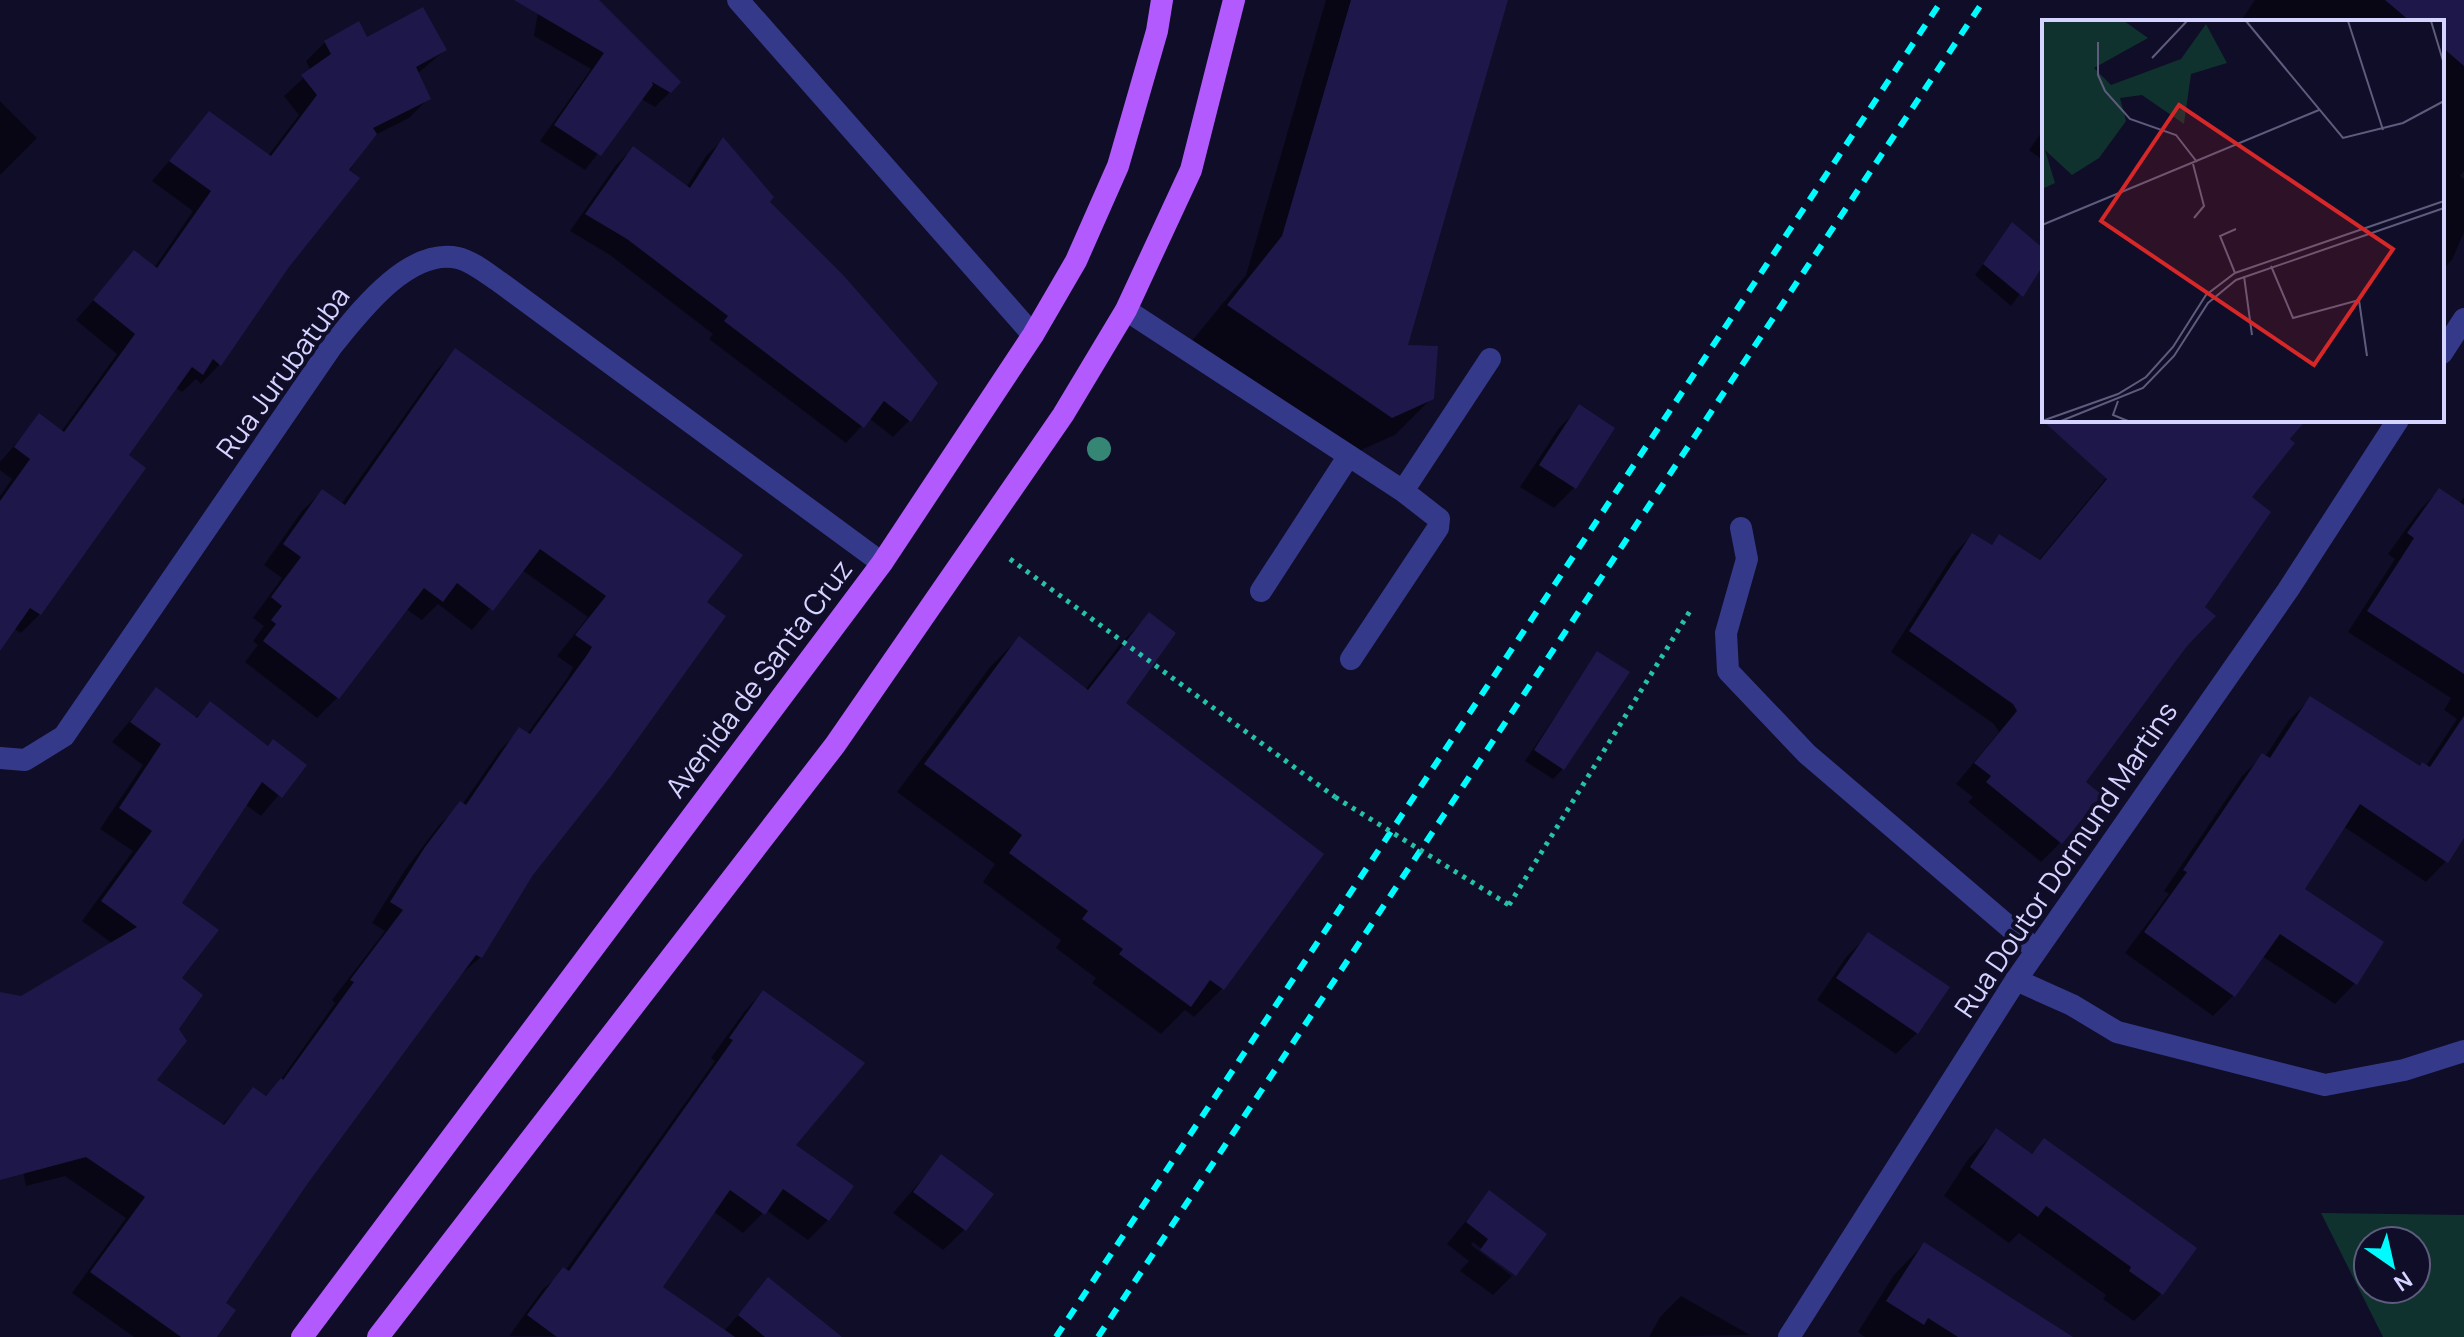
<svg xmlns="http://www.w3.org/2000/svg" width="2464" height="1337" font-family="Manrope,sans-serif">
	<rect width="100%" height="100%" fill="#0f0d27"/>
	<path fill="#10322e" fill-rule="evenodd" d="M 2321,1213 L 2464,1215 L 2464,1337 L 2383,1337 ZM 2368,1241 L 2416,1241 L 2416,1289 L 2368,1289 Z"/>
	<path fill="#0007" d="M 540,0 L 596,0 L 670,92 L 655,107 L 641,99 L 585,170 L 540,141 L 591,69 L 534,36 Z
		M 1326,0 L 1506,0 L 1406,347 L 1432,398 L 1395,435 L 1354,453 L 1191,342 L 1246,275 Z
		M 2255,0 L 2464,0 L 2464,171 L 2460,176 L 2464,179 L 2464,232 L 2452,260 L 2442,270 L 2442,22 L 2240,22 Z
		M 366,39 L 445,50 L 417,74 L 428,99 L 409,118 L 373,136 L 219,365 L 201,384 L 196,379 L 182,392 L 175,387 L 126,456 L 40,614 L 21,633 L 0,620 L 0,496 L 12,479 L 0,470 L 0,462 L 40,416 L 61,432 L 117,354 L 76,320 L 135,252 L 154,268 L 193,211 L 152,181 L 209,114 L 268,156 L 299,115 L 284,96 L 311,71 L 306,61 L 325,42 Z
		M 0,101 L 37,138 L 0,175 Z
		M 2044,129 L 2044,161 L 2029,150 Z
		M 723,140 L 768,202 L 909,421 L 893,437 L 869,418 L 846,443 L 709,339 L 713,334 L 610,255 L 570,231 L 616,165 L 633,148 L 686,188 L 706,156 Z
		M 2012,225 L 2044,252 L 2044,260 L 2011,306 L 1975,275 Z
		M 455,351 L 705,603 L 481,957 L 459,976 L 306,1182 L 223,1303 L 215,1337 L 134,1337 L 72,1293 L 126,1218 L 65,1176 L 26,1186 L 18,1145 L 0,1159 L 0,994 L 21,998 L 113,944 L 82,921 L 133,851 L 100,829 L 143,765 L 112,742 L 156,690 L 195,718 L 210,704 L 267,748 L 304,765 L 261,816 L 245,804 L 179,903 L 177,1029 L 154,1081 L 221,1126 L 254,1090 L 264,1097 L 277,1085 L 335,1003 L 332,1000 L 385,931 L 372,923 L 405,870 L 440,824 L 462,805 L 500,750 L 520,730 L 527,734 L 568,677 L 573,667 L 557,656 L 588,617 L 522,570 L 472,630 L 438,604 L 422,620 L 406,609 L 337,698 L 317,718 L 245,662 L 258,645 L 253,641 L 264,626 L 253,618 L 282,578 L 264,565 L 302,511 L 322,491 L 341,505 L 436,371 Z
		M 1580,407 L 1575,487 L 1554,508 L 1520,487 L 1559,428 Z
		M 2154,420 L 2304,420 L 2249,497 L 2202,607 L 2083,782 L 2061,842 L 2041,862 L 1968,802 L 1973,797 L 1956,784 L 1999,732 L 1994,724 L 1891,652 L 1953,555 L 1972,535 L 1990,546 L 2000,536 L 2038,561 Z
		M 2439,490 L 2459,504 L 2464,497 L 2464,834 L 2446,861 L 2426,882 L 2343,826 L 2302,890 L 2355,983 L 2335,1004 L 2262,956 L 2233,996 L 2213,1016 L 2125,953 L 2169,894 L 2164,891 L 2242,776 L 2263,755 L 2265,757 L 2290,719 L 2311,698 L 2419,768 L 2426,766 L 2457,719 L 2444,710 L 2451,698 L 2348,632 L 2395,559 L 2388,554 L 2419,511 Z
		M 1149,615 L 1123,703 L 1322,855 L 1222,989 L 1194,1017 L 1185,1010 L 1161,1034 L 1092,983 L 1096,978 L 1056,948 L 1061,940 L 983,882 L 995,864 L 897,792 L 991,666 L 1019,638 L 1085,690 L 1121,643 Z
		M 1597,654 L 1563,769 L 1553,779 L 1525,761 Z
		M 1868,935 L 1917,1033 L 1896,1054 L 1817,1000 L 1847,956 Z
		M 763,992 L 793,1145 L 852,1186 L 828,1220 L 808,1240 L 766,1210 L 743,1233 L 713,1211 L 660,1287 L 711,1337 L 509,1336 L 543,1289 L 565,1271 L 715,1061 L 711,1058 L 744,1012 Z
		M 1996,1131 L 2030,1155 L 2044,1141 L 2161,1294 L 2134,1321 L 2103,1299 L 2106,1295 L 2019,1233 L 2009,1243 L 1944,1196 L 1969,1158 Z
		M 941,1157 L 964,1230 L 943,1250 L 893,1213 Z
		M 1489,1193 L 1544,1234 L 1514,1275 L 1473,1242 L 1471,1245 L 1512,1276 L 1493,1295 L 1460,1271 L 1469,1261 L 1447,1244 Z
		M 1924,1244 L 2069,1337 L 1865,1337 L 1858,1332 L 1894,1275 Z
		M 769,1279 L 820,1337 L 719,1337 Z
		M 1681,1296 L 1750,1335 L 1649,1337 L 1660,1317 Z"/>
	<path fill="#1e184a" d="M 514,0 L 599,0 L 681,82 L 671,93 L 652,82 L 653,85 L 601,156 L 554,125 L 604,53 Z
		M 1351,0 L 1508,0 L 1408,345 L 1438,346 L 1434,399 L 1392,418 L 1227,305 L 1282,236 Z
		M 2385,0 L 2464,0 L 2464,66 L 2442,47 L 2442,22 L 2411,22 Z
		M 423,7 L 447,50 L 416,67 L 431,99 L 373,128 L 377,134 L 349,170 L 360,178 L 289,267 L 221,366 L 213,359 L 203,375 L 192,367 L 129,455 L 146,468 L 41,615 L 30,608 L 0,651 L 0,501 L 30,459 L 14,447 L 39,413 L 64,432 L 135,334 L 93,300 L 134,250 L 157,268 L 211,191 L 169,161 L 209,111 L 271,156 L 317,95 L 301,75 L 331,54 L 324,41 L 359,21 L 367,37 Z
		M 723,137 L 774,197 L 770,202 L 844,276 L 938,383 L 911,422 L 884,401 L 864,428 L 724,321 L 728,316 L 627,239 L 585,214 L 633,146 L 690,188 Z
		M 2012,222 L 2044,249 L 2044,264 L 2023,297 L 1983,264 Z
		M 455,348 L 743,555 L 707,602 L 726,616 L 611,776 L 533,875 L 482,958 L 476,955 L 308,1183 L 226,1303 L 236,1310 L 217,1337 L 181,1337 L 90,1272 L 145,1197 L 86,1157 L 0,1180 L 0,992 L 21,996 L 137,927 L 101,901 L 152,831 L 119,808 L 161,744 L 130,722 L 156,687 L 197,718 L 210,701 L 268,746 L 273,739 L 307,765 L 282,798 L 262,782 L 182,903 L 219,930 L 182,978 L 203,995 L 179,1029 L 187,1041 L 157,1080 L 224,1125 L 253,1087 L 266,1096 L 281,1078 L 283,1080 L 354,982 L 350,980 L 403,910 L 390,902 L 425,847 L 460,801 L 466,805 L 519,727 L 530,734 L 587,655 L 592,647 L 575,635 L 606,596 L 540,549 L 493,611 L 457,583 L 443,602 L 424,588 L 339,699 L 263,641 L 276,624 L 271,620 L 282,606 L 271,597 L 301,557 L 283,544 L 322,489 L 345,505 Z
		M 1579,404 L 1615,428 L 1576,489 L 1539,465 Z
		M 2042,420 L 2306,420 L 2290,439 L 2295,443 L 2252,497 L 2271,512 L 2205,607 L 2216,616 L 2187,646 L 2086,782 L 2102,795 L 2062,844 L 1986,782 L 1991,776 L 1974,763 L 2017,711 L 2013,704 L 1909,631 L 1972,533 L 1992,545 L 1999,534 L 2040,560 L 2107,479 Z
		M 2439,488 L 2464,505 L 2464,674 L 2367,611 L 2414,538 L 2407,533 Z
		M 1149,612 L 1176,633 L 1126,703 L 1324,854 L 1224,990 L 1210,980 L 1191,1007 L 1119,954 L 1123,949 L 1082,919 L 1088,911 L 1009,853 L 1022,835 L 924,764 L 1019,636 L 1088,690 Z
		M 1597,651 L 1630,672 L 1564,770 L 1534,750 Z
		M 2310,696 L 2420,766 L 2422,762 L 2430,767 L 2464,716 L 2464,838 L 2448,863 L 2360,804 L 2305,889 L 2384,942 L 2357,985 L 2280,934 L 2235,997 L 2144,932 L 2187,872 L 2183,870 L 2262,753 L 2270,758 Z
		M 1868,932 L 1950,987 L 1918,1034 L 1836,978 Z
		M 763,990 L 865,1063 L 796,1145 L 854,1186 L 829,1221 L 783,1189 L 765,1215 L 730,1190 L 663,1287 L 735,1337 L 557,1337 L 527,1315 L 563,1267 L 569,1271 L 733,1040 L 729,1038 Z
		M 1996,1128 L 2032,1154 L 2044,1138 L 2197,1248 L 2163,1295 L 2129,1271 L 2131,1267 L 2046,1206 L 2038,1217 L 1970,1167 Z
		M 941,1154 L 994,1194 L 966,1231 L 913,1192 Z
		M 1489,1190 L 1547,1234 L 1516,1276 L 1480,1250 L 1488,1239 L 1466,1222 Z
		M 1924,1242 L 2073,1337 L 1958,1337 L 1928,1318 L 1924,1325 L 1886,1301 Z
		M 768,1277 L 842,1337 L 765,1337 L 738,1315 Z"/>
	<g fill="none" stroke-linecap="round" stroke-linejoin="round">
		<path stroke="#25c1aa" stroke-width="5" stroke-dasharray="4 6" stroke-linecap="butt" d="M 1010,559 L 1335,797
			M 1509,905 L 1690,611"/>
		<path stroke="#35398a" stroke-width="22" d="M 738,0 L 1033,335
			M 1126,310 L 1403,491 L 1439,519 L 1438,528 L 1351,659
			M 1403,491 L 1490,359
			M 1261,591 L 1348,457
			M 2016,980 L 2072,1005 L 2117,1032 L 2325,1085 L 2404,1070 L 2464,1051"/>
		<path stroke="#35398a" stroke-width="22" d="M 2442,353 L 2464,319
			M 1741,528 L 1747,559 L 1726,633 L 1728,671 L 1807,754 L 2036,950
			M 0,758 L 25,760 L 64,736 L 332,346 C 359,313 408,247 458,258 C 472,261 489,275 501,283 L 882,563
			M 1789,1337 L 2016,980 L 2288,590 L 2398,420"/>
		<path stroke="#b35aff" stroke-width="22" d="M 302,1337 L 882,563 L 1033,335 L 1076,261 L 1118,166 L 1157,31 L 1162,0
			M 378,1337 L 835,745 L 1063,415 L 1126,310 L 1191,170 L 1234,0"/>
		<path stroke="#00fbfe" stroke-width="6" stroke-dasharray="12 10" stroke-linecap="butt" d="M 1056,1337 L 1942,0
			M 1098,1337 L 1984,0"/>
		<path stroke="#25c1aa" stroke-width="5" stroke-dasharray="4 6" stroke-linecap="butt" d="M 1335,797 L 1509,905"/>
	</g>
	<circle fill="#368676" cx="1099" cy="449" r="12"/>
	<g text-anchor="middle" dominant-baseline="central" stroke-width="8" stroke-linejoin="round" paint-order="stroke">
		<g font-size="28" fill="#d5d3ff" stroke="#0f0d27">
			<text transform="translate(282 372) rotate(-54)">Rua Jurubatuba</text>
			<text transform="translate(758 678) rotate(-53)">Avenida de Santa Cruz</text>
			<text transform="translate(2065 859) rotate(-56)">Rua Doutor Dormund Martins</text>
		</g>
	</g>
	<g transform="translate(2042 20)">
		<rect width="402" height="402" fill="#0f0d27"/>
		<path d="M 5,1 L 82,1 L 106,18 L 52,48 L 69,65 L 139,39 L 164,4 L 185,43 L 149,54 L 142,104 L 100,75 L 78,78 L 84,101 L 57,138 L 30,155 L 3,130 L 13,163 L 0,169 L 0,4 Z" fill="#10322e"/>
		<path fill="none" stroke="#5e5c7d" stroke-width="2" d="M 204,1 L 301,118 L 361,103 L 402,81M 306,1 L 341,110M 389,1 L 402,44M 56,22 L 56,55 L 63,71 L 88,99 L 134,115 L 155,142M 110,38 L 145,1M 151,144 L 162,186 L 152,198M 0,205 L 277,90M 229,246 L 251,298 L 317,280 L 325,336M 193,253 L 178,216 L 194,209M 202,256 L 210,315M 76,381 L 71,395 L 86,401M 0,401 L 76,374 L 104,357 L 131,327 L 164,275 L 193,253 L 402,181M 19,401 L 101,368 L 132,336 L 166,283 L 194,260 L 402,188"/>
		<path fill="#d62828" fill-opacity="0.15" stroke="#d62828" stroke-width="4" d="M 137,85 L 351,229 L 272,345 L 59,201 Z"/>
		<rect width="402" height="402" fill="none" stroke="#d5d3ff" stroke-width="4"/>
	</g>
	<g transform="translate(2392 1265) rotate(146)"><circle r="38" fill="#0f0d27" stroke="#5e5c7d" stroke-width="2"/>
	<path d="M0-6L14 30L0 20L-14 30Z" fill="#00fbfe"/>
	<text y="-12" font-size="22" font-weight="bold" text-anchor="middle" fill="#d5d3ff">N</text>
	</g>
</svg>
